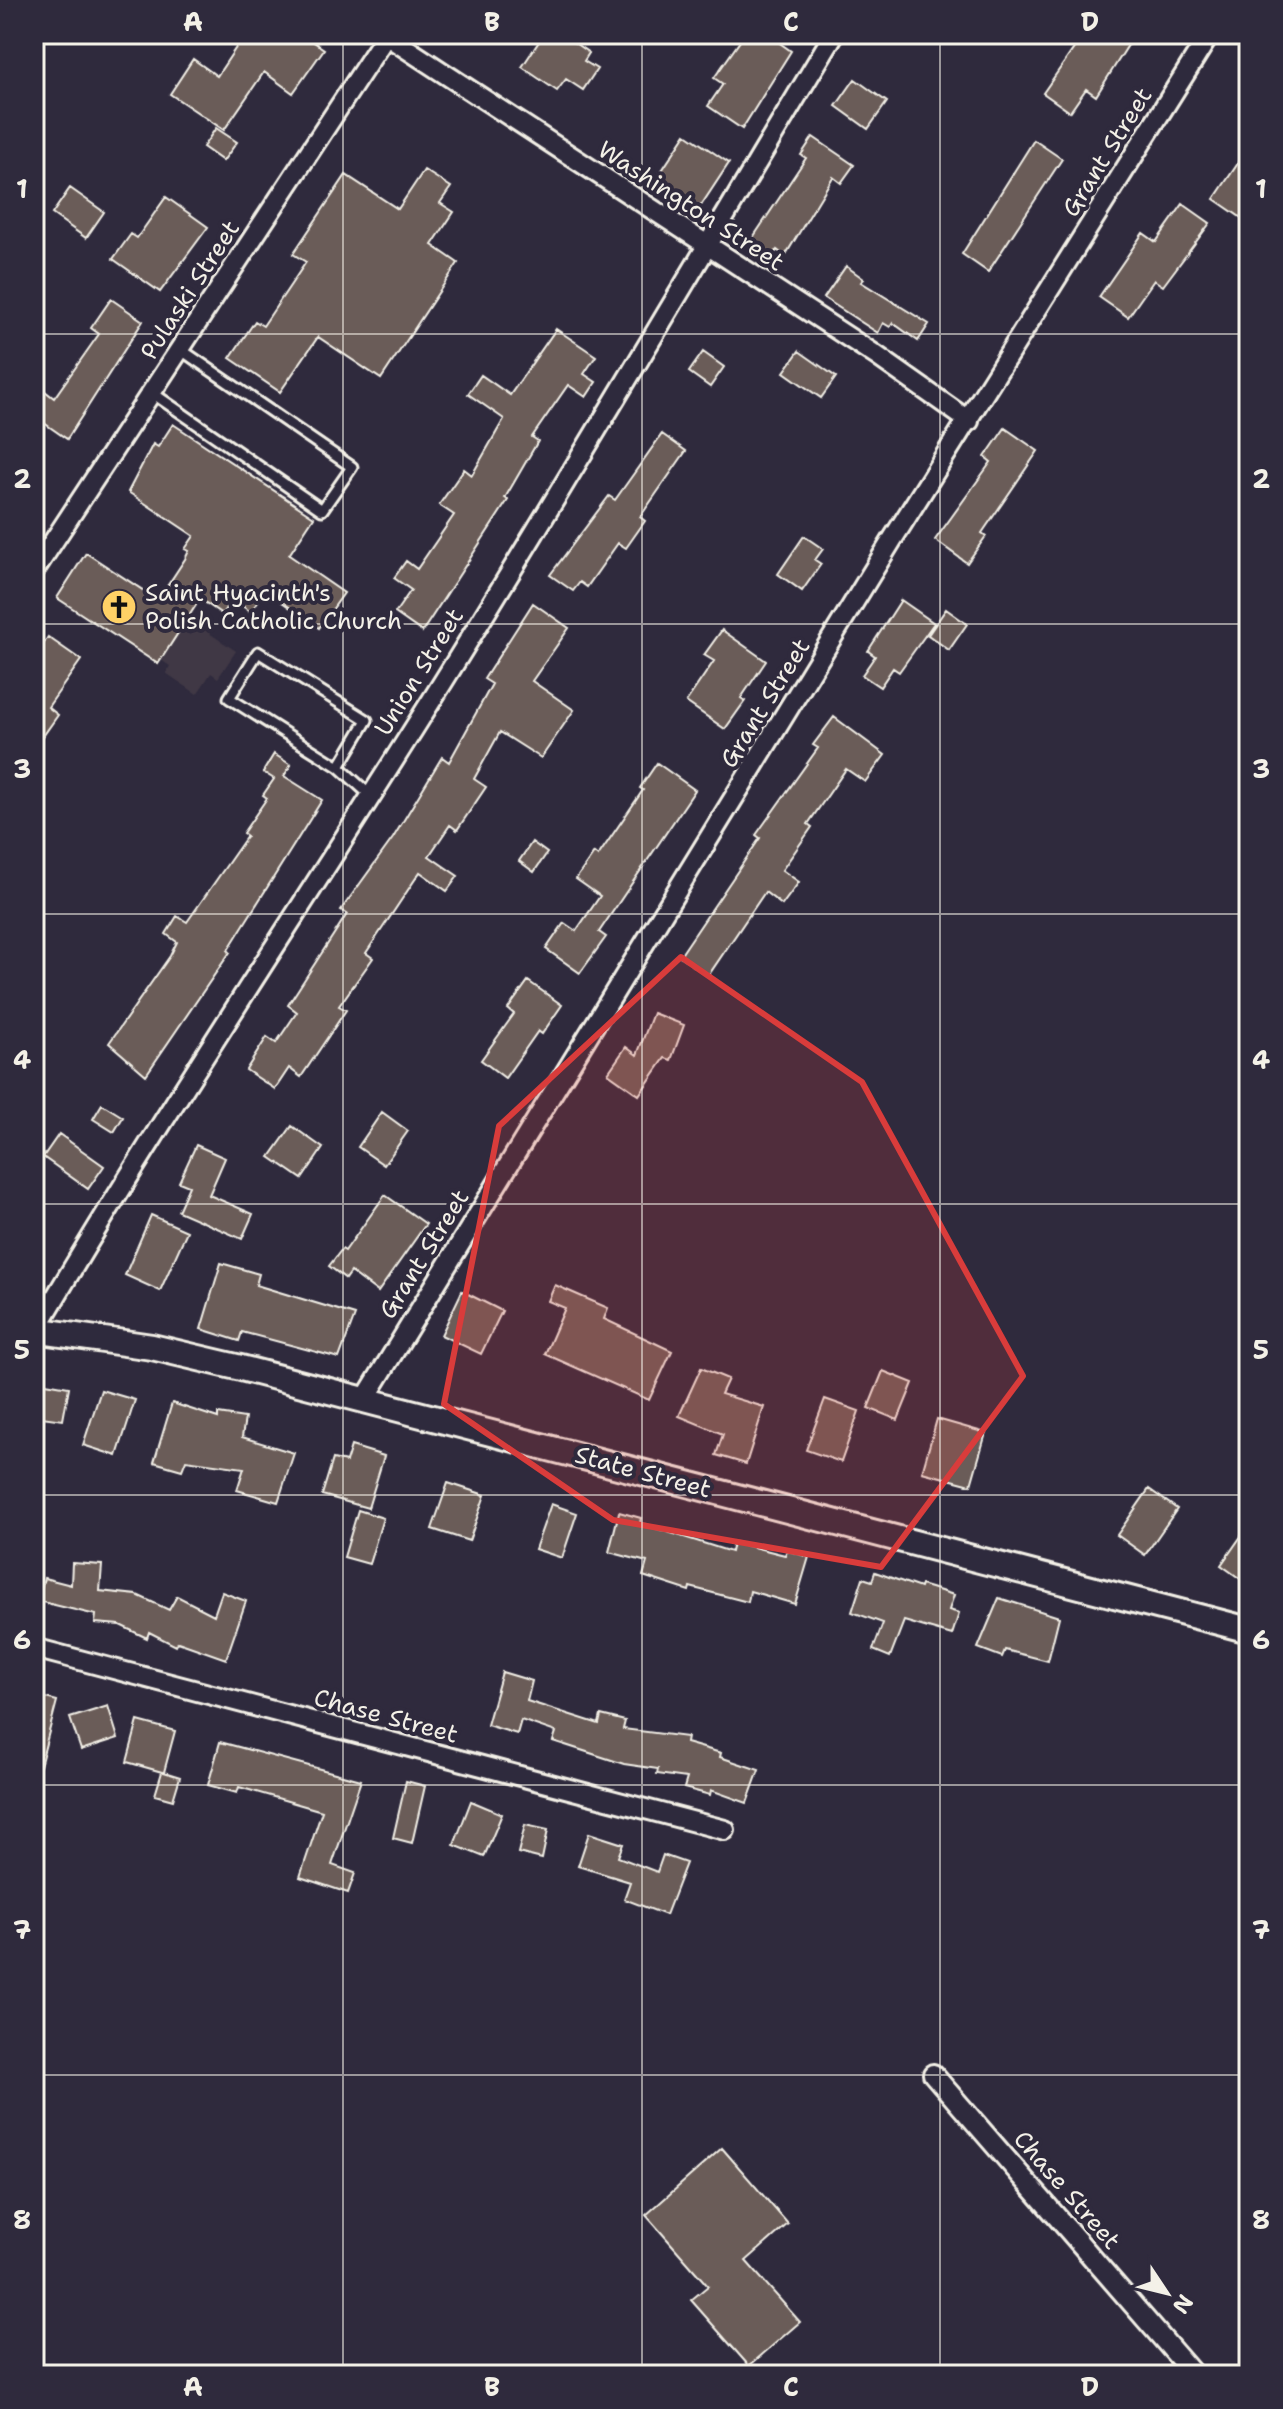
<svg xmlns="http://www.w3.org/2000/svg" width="1283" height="2409" font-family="'Shantell Sans',sans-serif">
	<rect width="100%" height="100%" fill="#2f2a3d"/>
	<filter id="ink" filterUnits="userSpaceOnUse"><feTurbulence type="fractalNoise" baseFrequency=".0125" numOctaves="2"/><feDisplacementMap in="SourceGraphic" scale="16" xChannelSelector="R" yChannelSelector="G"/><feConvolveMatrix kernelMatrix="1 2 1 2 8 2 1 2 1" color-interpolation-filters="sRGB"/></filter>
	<g filter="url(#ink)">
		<path fill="#413945" d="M 197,625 L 236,651 L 218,678 L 211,673 L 197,694 L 166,673 L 170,666 L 161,660 L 181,629 L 190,635 Z"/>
		<path fill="#6a5b58" stroke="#f4f1e8" stroke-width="2" d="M 245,34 L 302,34 L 324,49 L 293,93 L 264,72 L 224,130 L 170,94 L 193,59 L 217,76 Z
			M 544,34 L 562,34 L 589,53 L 584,61 L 597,69 L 583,90 L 566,79 L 557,91 L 522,67 Z
			M 745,34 L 767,34 L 791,51 L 742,129 L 708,106 L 723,84 L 714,78 Z
			M 1084,34 L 1135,34 L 1096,96 L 1086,89 L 1070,112 L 1043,93 Z
			M 855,79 L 887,102 L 868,129 L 836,106 Z
			M 216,128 L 237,142 L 223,161 L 203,147 Z
			M 686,134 L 729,163 L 700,207 L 657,178 Z
			M 813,137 L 854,165 L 841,183 L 833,177 L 785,256 L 777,250 L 770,260 L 748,245 L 806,158 L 801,155 Z
			M 1034,140 L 1062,159 L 988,272 L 962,254 Z
			M 1249,147 L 1249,223 L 1214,199 Z
			M 424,170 L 451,187 L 440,203 L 454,212 L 432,245 L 458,263 L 381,379 L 318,337 L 280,392 L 230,358 L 255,321 L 263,326 L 306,262 L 293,254 L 346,175 L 398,209 Z
			M 70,188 L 104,212 L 86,238 L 52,214 Z
			M 166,197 L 208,227 L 160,292 L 113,259 L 131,234 L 137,238 Z
			M 1183,204 L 1210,223 L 1163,286 L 1154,280 L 1128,317 L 1099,297 L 1143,233 L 1156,242 Z
			M 846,266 L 864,279 L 861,282 L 929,324 L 918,341 L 893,323 L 890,327 L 883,323 L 878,333 L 824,298 Z
			M 111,299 L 143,321 L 67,439 L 34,416 L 34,398 L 41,388 L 54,398 L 99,334 L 91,328 Z
			M 556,329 L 596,356 L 584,374 L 596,382 L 586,397 L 568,385 L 532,437 L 538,441 L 505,498 L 508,500 L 422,632 L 395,613 L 411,590 L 394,578 L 406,561 L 417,569 L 454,515 L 439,505 L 464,469 L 472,475 L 504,419 L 468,394 L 481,375 L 510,395 Z
			M 799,351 L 836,377 L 821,398 L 784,372 Z
			M 703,352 L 724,367 L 710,387 L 689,372 Z
			M 173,424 L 314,517 L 289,555 L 344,593 L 319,628 L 265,590 L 251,612 L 232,599 L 222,614 L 200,599 L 158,664 L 57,598 L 86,553 L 158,600 L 185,559 L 189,551 L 185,549 L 194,536 L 128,492 L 153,444 L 158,447 Z
			M 1005,428 L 1038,451 L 982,533 L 986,536 L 967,563 L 935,540 L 991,462 L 985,457 Z
			M 662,434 L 686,451 L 640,517 L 645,521 L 626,548 L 618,543 L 587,587 L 580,582 L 573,591 L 550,575 L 609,496 L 615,500 Z
			M 804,536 L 823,549 L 815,560 L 821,564 L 802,591 L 778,574 Z
			M 901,600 L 934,623 L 899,672 L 893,668 L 880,687 L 862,675 L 875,656 L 868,651 Z
			M 533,603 L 569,628 L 532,681 L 574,710 L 541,758 L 500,732 L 474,779 L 486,787 L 457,830 L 450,825 L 429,856 L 458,876 L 447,891 L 420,872 L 366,953 L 373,958 L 339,1006 L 346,1010 L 301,1077 L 289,1068 L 275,1089 L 246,1070 L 267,1037 L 276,1043 L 297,1012 L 288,1005 L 347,914 L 341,910 L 393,838 L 442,757 L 449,762 L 492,684 L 484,679 Z
			M 946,609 L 967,624 L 949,650 L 928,635 Z
			M 722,630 L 766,661 L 741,698 L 745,701 L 725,729 L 686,702 L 714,661 L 704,655 Z
			M 48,637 L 81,660 L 48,707 L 58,715 L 34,749 L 34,658 Z
			M 834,717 L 885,755 L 865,782 L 846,769 L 808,824 L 812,827 L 782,870 L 799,882 L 782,905 L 765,892 L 708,976 L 680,956 L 760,838 L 756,835 L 818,748 L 813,745 Z
			M 274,754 L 291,765 L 284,776 L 322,800 L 228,950 L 230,952 L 146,1075 L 109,1043 L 170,956 L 177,942 L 166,934 L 177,916 L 187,922 L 247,836 L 243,833 L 267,798 L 263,795 L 274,779 L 263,772 Z
			M 657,763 L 695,790 L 599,932 L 606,937 L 580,973 L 546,949 L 564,923 L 576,931 L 600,896 L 576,879 L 594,853 L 598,856 L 643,790 L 640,788 Z
			M 532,842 L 547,853 L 534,872 L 519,861 Z
			M 528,981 L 562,1005 L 542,1034 L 538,1031 L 505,1078 L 481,1060 L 514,1014 L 508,1009 Z
			M 653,1013 L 684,1025 L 671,1060 L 665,1058 L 639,1095 L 608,1073 L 626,1047 L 637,1055 Z
			M 102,1104 L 123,1117 L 114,1132 L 93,1119 Z
			M 382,1112 L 408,1131 L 384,1165 L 358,1147 Z
			M 292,1126 L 323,1148 L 302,1179 L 270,1157 Z
			M 59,1134 L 104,1166 L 88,1189 L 43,1157 Z
			M 196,1145 L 225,1158 L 209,1195 L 253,1214 L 242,1239 L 178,1211 L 189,1186 L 179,1182 Z
			M 385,1195 L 426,1224 L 378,1292 L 351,1272 L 346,1279 L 329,1266 L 342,1249 L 345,1251 Z
			M 151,1215 L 187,1231 L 160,1291 L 125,1275 Z
			M 221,1263 L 259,1274 L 256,1285 L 355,1315 L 339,1358 L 242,1332 L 239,1341 L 201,1329 Z
			M 555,1285 L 608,1308 L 604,1319 L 672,1351 L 649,1400 L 545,1354 L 565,1308 L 548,1301 Z
			M 462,1291 L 502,1311 L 481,1354 L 441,1335 Z
			M 701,1368 L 728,1379 L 721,1394 L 764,1407 L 746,1464 L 716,1455 L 723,1434 L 679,1416 Z
			M 883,1371 L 913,1383 L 898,1420 L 868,1408 Z
			M 34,1381 L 69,1387 L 63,1420 L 34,1416 Z
			M 101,1390 L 135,1400 L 117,1456 L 83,1445 Z
			M 825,1399 L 859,1411 L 841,1462 L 806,1450 Z
			M 172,1403 L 218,1418 L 218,1414 L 245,1418 L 242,1437 L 294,1453 L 278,1502 L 237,1490 L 244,1468 L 186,1460 L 182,1470 L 154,1462 Z
			M 937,1419 L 986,1433 L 971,1485 L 922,1472 Z
			M 351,1446 L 384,1456 L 368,1508 L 322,1495 L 333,1459 L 346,1462 Z
			M 448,1483 L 485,1495 L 469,1541 L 432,1529 Z
			M 1149,1489 L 1177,1509 L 1145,1555 L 1117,1535 Z
			M 551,1504 L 577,1513 L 562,1558 L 535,1549 Z
			M 358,1510 L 383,1518 L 369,1564 L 344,1557 Z
			M 619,1512 L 641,1518 L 640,1523 L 731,1552 L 733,1542 L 785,1555 L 787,1550 L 809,1557 L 795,1604 L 750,1591 L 748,1602 L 690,1587 L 689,1591 L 643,1576 L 647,1562 L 609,1552 Z
			M 1249,1525 L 1249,1585 L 1221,1565 Z
			M 72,1563 L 102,1565 L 100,1591 L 137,1595 L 169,1610 L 177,1596 L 214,1615 L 222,1592 L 246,1601 L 226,1659 L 178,1642 L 176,1646 L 149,1632 L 147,1638 L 120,1625 L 95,1623 L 96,1615 L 38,1601 L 44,1578 L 71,1585 Z
			M 875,1572 L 920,1588 L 921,1585 L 954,1595 L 949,1610 L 959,1613 L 952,1635 L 904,1621 L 890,1657 L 873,1650 L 883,1623 L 852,1612 L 863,1578 L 872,1581 Z
			M 999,1598 L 1059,1617 L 1048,1661 L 1005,1650 L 1002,1657 L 978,1648 Z
			M 502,1672 L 532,1681 L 527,1701 L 599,1724 L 601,1715 L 625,1721 L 623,1729 L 687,1737 L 686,1743 L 721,1753 L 720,1757 L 759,1770 L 747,1803 L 711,1790 L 710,1795 L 684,1788 L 687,1778 L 657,1774 L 658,1769 L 624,1764 L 553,1741 L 556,1732 L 521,1720 L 517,1734 L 487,1725 Z
			M 34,1695 L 57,1701 L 40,1766 L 34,1765 Z
			M 108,1706 L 118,1738 L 81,1750 L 70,1718 Z
			M 138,1721 L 175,1731 L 164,1772 L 180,1777 L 173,1800 L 155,1795 L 162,1772 L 127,1762 Z
			M 220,1742 L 361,1780 L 332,1865 L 355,1873 L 348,1893 L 300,1877 L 322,1811 L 239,1787 L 237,1793 L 208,1785 Z
			M 406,1781 L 425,1786 L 412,1843 L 393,1838 Z
			M 471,1801 L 502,1814 L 484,1857 L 454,1845 Z
			M 525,1825 L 548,1830 L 542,1859 L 518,1853 Z
			M 589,1833 L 623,1844 L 618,1857 L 657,1872 L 663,1855 L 686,1863 L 666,1915 L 624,1899 L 630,1882 L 578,1866 Z
			M 722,2148 L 788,2224 L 746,2261 L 800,2322 L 749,2366 L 691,2300 L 708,2286 L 646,2215 Z"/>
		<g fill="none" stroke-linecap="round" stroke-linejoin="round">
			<defs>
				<path id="service" d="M 151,392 L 322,510 L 352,467 L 180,349
					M 339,767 L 367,720 L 258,652 L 229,698 L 339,767 L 371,796"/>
				<path id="minor" d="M 384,34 L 877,356 L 969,421
					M 34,571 L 387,34
					M 36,1330 C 165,1110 308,899 443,682 C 576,468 704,250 834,34
					M 365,1399 L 892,540 L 1210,34
					M 34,1648 L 725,1830
					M 933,2074 L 1194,2375"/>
				<path id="secondary" d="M 34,1330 L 152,1347 L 241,1368 L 1249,1630"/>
			</defs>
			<use href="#service" stroke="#f4f1e8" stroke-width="15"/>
			<use href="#minor" stroke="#f4f1e8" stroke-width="24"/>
			<use href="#secondary" stroke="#f4f1e8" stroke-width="30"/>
			<use href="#service" stroke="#2f2a3d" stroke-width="9"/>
			<use href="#minor" stroke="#2f2a3d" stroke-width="18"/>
			<use href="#secondary" stroke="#2f2a3d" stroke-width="24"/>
		</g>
	</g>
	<path fill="#d93c3b" fill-opacity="0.2" stroke="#d93c3b" stroke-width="6" stroke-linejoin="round" d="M 681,957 L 862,1082 L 1023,1376 L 881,1567 L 613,1520 L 444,1404 L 499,1126 Z"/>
	<path fill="none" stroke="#f4f1e8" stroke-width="2" stroke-opacity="0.55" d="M 343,34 L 343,2375M 642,34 L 642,2375M 940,34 L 940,2375M 34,334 L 1249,334M 34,624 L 1249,624M 34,914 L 1249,914M 34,1204 L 1249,1204M 34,1495 L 1249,1495M 34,1785 L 1249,1785M 34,2075 L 1249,2075"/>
	<defs>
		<symbol id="church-disc" viewBox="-11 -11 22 22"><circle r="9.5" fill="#ffd166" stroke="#2f2a3d"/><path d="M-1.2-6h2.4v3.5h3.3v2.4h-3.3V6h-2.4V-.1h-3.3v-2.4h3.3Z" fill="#111"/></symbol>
	</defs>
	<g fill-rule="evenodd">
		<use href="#church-disc" x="99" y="587" width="40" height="40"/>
	</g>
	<g text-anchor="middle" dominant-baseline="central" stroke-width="8" stroke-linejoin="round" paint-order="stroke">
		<g font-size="24" fill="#f4f1e8" stroke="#2f2a3d">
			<text transform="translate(1107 152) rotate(-58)">Grant Street</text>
			<text transform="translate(691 206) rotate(33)">Washington Street</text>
			<text transform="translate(190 290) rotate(-57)">Pulaski Street</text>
			<text transform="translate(419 672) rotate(-58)">Union Street</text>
			<text transform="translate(765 703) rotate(-58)">Grant Street</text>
			<text transform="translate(424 1254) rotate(-58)">Grant Street</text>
			<text transform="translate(643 1472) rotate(15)">State Street</text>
			<text transform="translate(386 1716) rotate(15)">Chase Street</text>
			<text transform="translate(1067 2190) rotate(49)">Chase Street</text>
		</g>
		<g font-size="24" fill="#f4f1e8" stroke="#2f2a3d" text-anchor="start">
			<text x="145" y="593">Saint Hyacinth's<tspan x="145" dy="28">Polish Catholic Church</tspan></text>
		</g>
	</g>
	<rect width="1283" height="2409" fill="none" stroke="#2f2a3d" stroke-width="88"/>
	<g transform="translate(1167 2293) rotate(125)" stroke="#2f2a3d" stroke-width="6" paint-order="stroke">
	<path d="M0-6L14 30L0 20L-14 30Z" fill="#f4f1e8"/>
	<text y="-12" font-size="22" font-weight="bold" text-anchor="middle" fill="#f4f1e8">N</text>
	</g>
	<rect x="44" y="44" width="1195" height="2321" fill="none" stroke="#f4f1e8" stroke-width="3"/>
	<g font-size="26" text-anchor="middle" font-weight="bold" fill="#f4f1e8">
		<text x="193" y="31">A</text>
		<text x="492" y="31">B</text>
		<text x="791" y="31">C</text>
		<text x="1090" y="31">D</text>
		<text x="22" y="198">1</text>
		<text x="1261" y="198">1</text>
		<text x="22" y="488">2</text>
		<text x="1261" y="488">2</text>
		<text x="22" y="778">3</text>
		<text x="1261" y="778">3</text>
		<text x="22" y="1069">4</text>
		<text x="1261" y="1069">4</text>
		<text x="22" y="1359">5</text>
		<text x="1261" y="1359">5</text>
		<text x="22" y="1649">6</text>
		<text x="1261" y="1649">6</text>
		<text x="22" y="1939">7</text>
		<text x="1261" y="1939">7</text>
		<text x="22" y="2229">8</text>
		<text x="1261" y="2229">8</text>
		<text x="193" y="2396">A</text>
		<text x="492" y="2396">B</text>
		<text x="791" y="2396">C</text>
		<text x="1090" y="2396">D</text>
	</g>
</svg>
